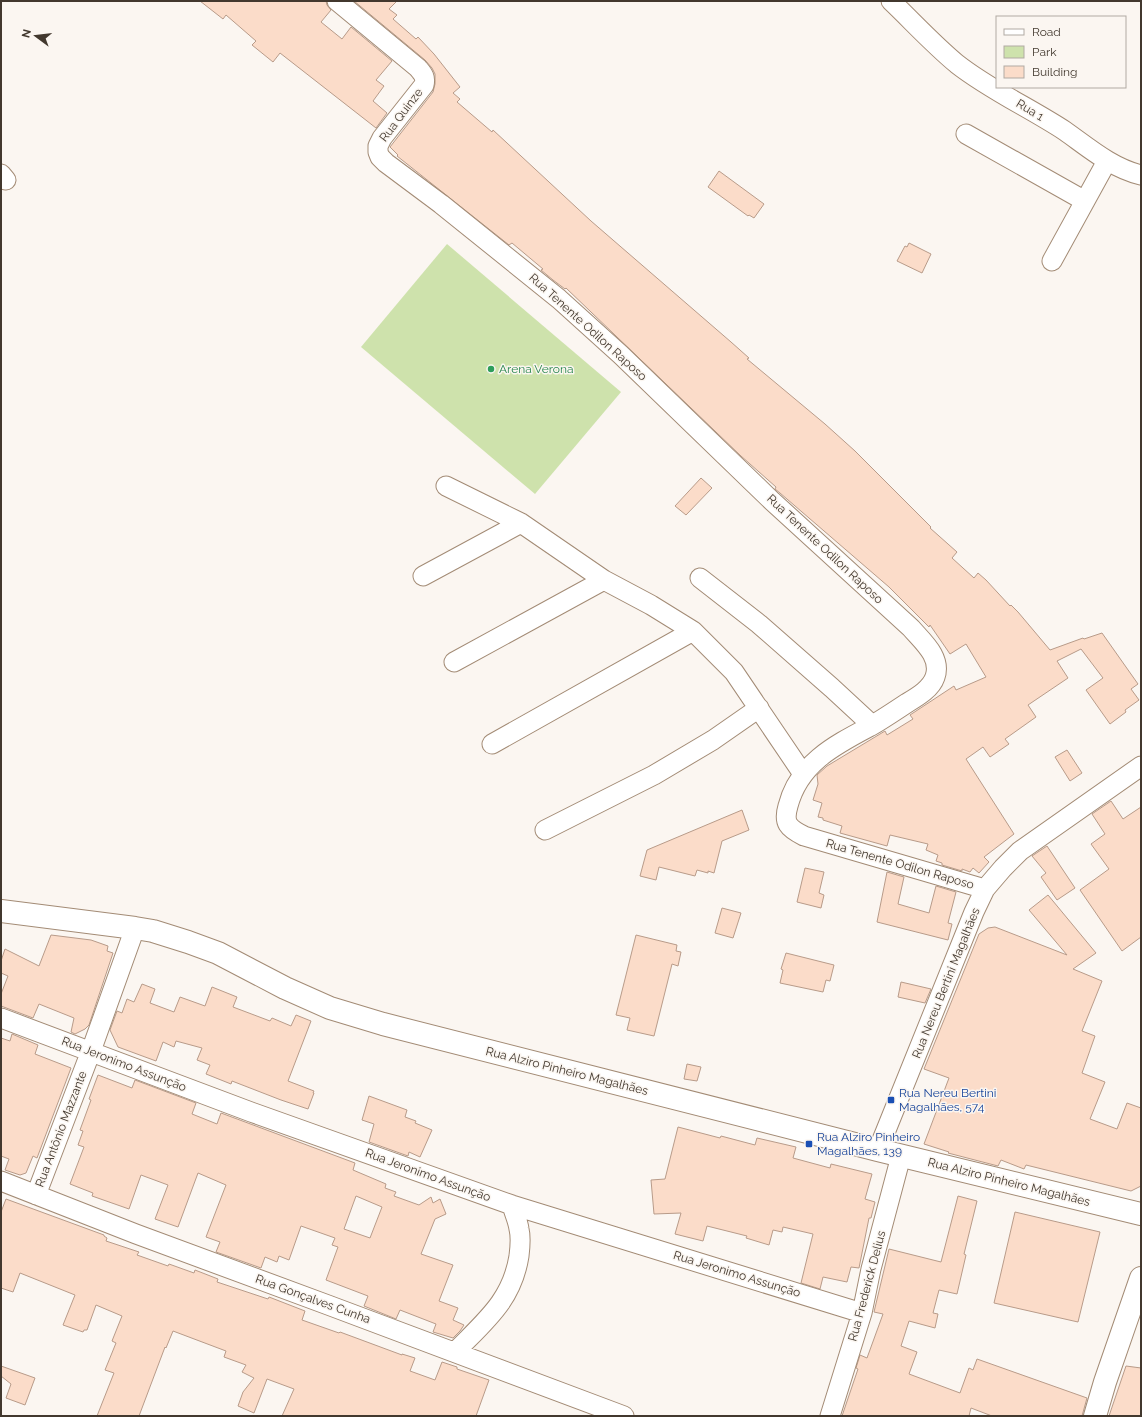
<svg xmlns="http://www.w3.org/2000/svg" width="1142" height="1417" font-family="Raleway,sans-serif">
	<rect width="100%" height="100%" fill="#fbf6f1"/>
	<path fill="#cee2ac" d="M 447,244 L 621,392 L 535,494 L 361,347 Z"/>
	<path fill="#fbdcc9" stroke="#b89b89" fill-rule="evenodd" d="M 200,1 L 326,1 L 327,5 L 331,10 L 321,22 L 342,39 L 351,27 L 392,61 L 376,80 L 384,86 L 373,101 L 387,113 L 376,128 L 280,53 L 273,62 L 252,45 L 256,41 L 226,15 L 223,19 Z
		M 354,1 L 397,1 L 389,9 L 397,15 L 393,19 L 416,39 L 418,37 L 434,54 L 460,87 L 453,93 L 460,99 L 457,102 L 492,132 L 493,130 L 591,221 L 731,342 L 749,358 L 747,359 L 825,424 L 855,451 L 931,527 L 930,528 L 957,552 L 952,558 L 974,578 L 978,573 L 986,580 L 1010,606 L 1011,605 L 1018,612 L 1050,650 L 1083,638 L 1084,639 L 1102,633 L 1138,684 L 1131,689 L 1139,700 L 1125,710 L 1126,712 L 1110,724 L 1086,690 L 1103,678 L 1081,649 L 1057,661 L 1068,678 L 1028,705 L 1036,717 L 1005,739 L 1009,744 L 990,757 L 983,747 L 966,759 L 1014,834 L 984,857 L 989,862 L 979,873 L 973,868 L 970,872 L 962,869 L 962,871 L 942,865 L 942,863 L 936,861 L 938,855 L 926,850 L 928,844 L 890,835 L 887,846 L 840,833 L 842,826 L 823,820 L 823,818 L 818,817 L 822,803 L 813,800 L 818,784 L 817,775 L 827,766 L 885,731 L 887,735 L 913,719 L 910,715 L 954,686 L 956,690 L 986,677 L 966,644 L 950,654 L 930,625 L 929,627 L 889,587 L 780,493 L 775,489 L 776,487 L 741,456 L 566,288 L 565,289 L 553,280 L 541,270 L 543,269 L 512,243 L 509,245 L 397,156 L 398,155 L 390,147 L 433,92 L 435,84 L 435,74 L 432,68 L 425,60 Z
		M 719,171 L 764,204 L 754,218 L 749,215 L 748,216 L 708,187 Z
		M 909,243 L 931,254 L 922,273 L 897,261 L 905,246 L 907,247 Z
		M 701,478 L 712,488 L 686,515 L 675,506 Z
		M 1067,750 L 1082,773 L 1070,781 L 1055,757 Z
		M 1111,801 L 1123,819 L 1141,807 L 1141,937 L 1122,951 L 1080,890 L 1109,869 L 1091,844 L 1105,834 L 1092,814 Z
		M 742,810 L 749,830 L 722,841 L 714,873 L 708,871 L 708,873 L 697,870 L 695,876 L 659,867 L 656,880 L 640,876 L 647,850 Z
		M 1047,846 L 1075,888 L 1057,900 L 1041,877 L 1046,873 L 1032,856 Z
		M 805,868 L 824,872 L 819,893 L 824,895 L 821,908 L 797,902 Z
		M 887,872 L 904,877 L 898,904 L 929,913 L 936,886 L 956,892 L 948,923 L 952,924 L 948,940 L 877,922 Z
		M 1048,895 L 1096,953 L 1073,969 L 1102,981 L 1082,1031 L 1095,1036 L 1082,1073 L 1105,1082 L 1090,1119 L 1117,1129 L 1127,1103 L 1141,1108 L 1141,1186 L 1131,1191 L 1026,1165 L 1024,1169 L 1001,1160 L 998,1166 L 948,1153 L 949,1152 L 924,1144 L 949,1078 L 924,1069 L 979,934 L 988,928 L 995,927 L 1067,955 L 1029,910 Z
		M 722,908 L 741,913 L 733,938 L 715,933 Z
		M 51,935 L 91,940 L 108,946 L 107,951 L 113,953 L 89,1025 L 85,1029 L 75,1034 L 71,1032 L 74,1018 L 39,1004 L 33,1018 L 1,1006 L 1,994 L 8,976 L 1,973 L 1,961 L 5,949 L 39,966 Z
		M 636,935 L 677,945 L 676,951 L 681,952 L 678,966 L 672,964 L 654,1036 L 627,1030 L 630,1018 L 616,1015 Z
		M 786,953 L 834,965 L 830,981 L 826,980 L 823,992 L 780,983 L 783,970 L 781,969 Z
		M 901,982 L 931,989 L 925,1003 L 898,997 Z
		M 142,984 L 155,989 L 150,1003 L 174,1012 L 180,997 L 205,1006 L 212,987 L 237,997 L 233,1007 L 270,1021 L 272,1018 L 291,1026 L 296,1015 L 311,1021 L 288,1081 L 314,1091 L 313,1093 L 314,1093 L 308,1109 L 281,1100 L 232,1081 L 231,1084 L 206,1074 L 210,1065 L 197,1060 L 202,1048 L 176,1041 L 174,1047 L 163,1042 L 156,1061 L 118,1047 L 110,1030 L 117,1011 L 122,1013 L 127,999 L 134,1002 Z
		M 12,1034 L 38,1045 L 35,1054 L 71,1068 L 37,1158 L 33,1156 L 26,1173 L 20,1175 L 5,1170 L 9,1159 L 1,1156 L 1,1038 L 10,1041 Z
		M 687,1064 L 701,1067 L 697,1081 L 684,1079 Z
		M 98,1075 L 132,1088 L 135,1080 L 196,1103 L 192,1114 L 217,1124 L 221,1113 L 355,1163 L 353,1170 L 386,1184 L 385,1188 L 396,1192 L 394,1196 L 419,1205 L 431,1197 L 433,1203 L 440,1199 L 446,1214 L 435,1219 L 421,1254 L 453,1265 L 439,1301 L 458,1308 L 453,1320 L 464,1325 L 460,1331 L 453,1338 L 433,1332 L 436,1324 L 400,1310 L 396,1319 L 364,1306 L 368,1296 L 326,1280 L 338,1247 L 332,1245 L 335,1238 L 301,1226 L 289,1260 L 279,1256 L 277,1262 L 265,1257 L 261,1268 L 216,1252 L 220,1242 L 206,1237 L 226,1185 L 198,1173 L 178,1227 L 155,1219 L 168,1185 L 141,1175 L 129,1209 L 92,1196 L 93,1193 L 70,1184 L 84,1147 L 78,1145 L 83,1131 L 80,1130 L 91,1100 L 89,1099 ZM 356,1196 L 382,1207 L 370,1238 L 344,1229 Z
		M 369,1096 L 407,1110 L 405,1117 L 416,1121 L 415,1123 L 432,1130 L 420,1157 L 409,1152 L 408,1156 L 369,1142 L 374,1124 L 362,1120 Z
		M 678,1127 L 720,1138 L 721,1136 L 755,1145 L 757,1138 L 796,1147 L 793,1158 L 830,1168 L 831,1164 L 872,1174 L 865,1199 L 875,1202 L 871,1218 L 869,1218 L 859,1268 L 851,1267 L 847,1282 L 823,1277 L 820,1289 L 801,1283 L 813,1234 L 783,1227 L 782,1232 L 773,1230 L 769,1245 L 746,1238 L 747,1236 L 707,1226 L 703,1241 L 675,1234 L 681,1213 L 654,1214 L 651,1180 L 665,1179 Z
		M 958,1196 L 977,1201 L 964,1254 L 966,1255 L 957,1294 L 939,1290 L 933,1313 L 938,1314 L 935,1328 L 909,1321 L 901,1346 L 917,1352 L 909,1374 L 960,1393 L 969,1368 L 973,1370 L 977,1359 L 1087,1398 L 1082,1416 L 992,1416 L 971,1408 L 969,1416 L 842,1416 L 858,1369 L 856,1368 L 860,1355 L 867,1358 L 883,1314 L 874,1312 L 889,1249 L 941,1262 Z
		M 6,1199 L 104,1235 L 104,1236 L 107,1238 L 106,1241 L 139,1252 L 137,1255 L 168,1266 L 169,1264 L 194,1273 L 195,1270 L 218,1279 L 217,1282 L 268,1299 L 269,1297 L 305,1311 L 302,1320 L 339,1333 L 340,1332 L 402,1355 L 402,1354 L 415,1358 L 410,1371 L 435,1380 L 442,1362 L 457,1367 L 457,1369 L 489,1380 L 476,1416 L 282,1416 L 294,1389 L 267,1379 L 254,1413 L 238,1406 L 243,1392 L 254,1378 L 242,1372 L 246,1365 L 224,1357 L 226,1351 L 173,1331 L 166,1348 L 165,1347 L 139,1416 L 97,1416 L 114,1373 L 105,1370 L 116,1343 L 112,1341 L 122,1316 L 96,1305 L 87,1330 L 84,1330 L 83,1332 L 63,1325 L 75,1295 L 20,1273 L 13,1292 L 1,1288 L 1,1212 Z
		M 1015,1212 L 1100,1232 L 1078,1322 L 994,1303 Z
		M 1,1366 L 35,1378 L 25,1405 L 6,1398 L 11,1384 L 1,1376 Z
		M 1126,1366 L 1141,1368 L 1141,1416 L 1109,1416 Z"/>
	<g fill="none" stroke-linecap="round" stroke-linejoin="round">
		<defs>
			<path id="minor" d="M 337,1 L 418,68 C 423,74 426,77 424,85 L 382,138 L 378,146 L 378,152 L 380,157 L 386,163 L 441,204 L 559,299 L 621,355 L 772,501 L 911,628 C 922,641 942,657 935,677 C 931,689 917,697 907,703 C 895,711 883,719 871,726 C 835,745 799,763 788,806 C 783,823 788,828 804,836 L 985,889
				M 891,1 C 913,22 934,45 957,64 C 990,90 1030,108 1065,131 C 1089,148 1112,168 1141,175
				M 966,134 L 1085,201
				M 1,174 L 6,180
				M 1052,261 L 1107,161
				M 446,486 L 521,523 L 604,580 L 651,605 L 693,631 L 734,672 L 803,774
				M 423,576 L 521,523
				M 700,578 L 759,624 L 832,688 L 872,725
				M 454,662 L 604,580
				M 492,744 L 693,631
				M 545,830 L 654,775 L 713,740 L 759,708
				M 1,1018 L 251,1112 L 512,1205 L 862,1313
				M 878,1150 L 974,912 L 985,889 L 1003,868 L 1020,851 L 1141,766
				M 1,1181 L 136,1234 L 328,1305 L 624,1416
				M 36,1195 L 91,1051 L 135,928
				M 455,1352 C 484,1322 512,1301 519,1256 C 520,1248 521,1237 519,1229 C 518,1221 514,1213 512,1205
				M 830,1416 L 862,1313 L 871,1269 L 901,1156"/>
			<path id="tertiary" d="M 1,911 L 135,928 L 153,931 L 188,942 L 218,953 L 285,988 L 330,1008 L 383,1024 L 878,1150 L 1141,1214"/>
			<path id="secondary" d="M 1095,1416 L 1105,1382 L 1141,1278"/>
		</defs>
		<use href="#minor" stroke="#a38b75" stroke-width="21"/>
		<use href="#tertiary" stroke="#a38b75" stroke-width="24"/>
		<use href="#secondary" stroke="#a38b75" stroke-width="24"/>
		<use href="#minor" stroke="#fff" stroke-width="19"/>
		<use href="#tertiary" stroke="#fff" stroke-width="22"/>
		<use href="#secondary" stroke="#fff" stroke-width="22"/>
	</g>
	<circle fill="#2e9e5b" stroke="#fbf6f1" stroke-width="1.5" cx="491" cy="369" r="4"/>
	<g fill="#1a4fb4" stroke="#fbf6f1" stroke-width="1.5">
		<rect x="887" y="1096" width="8" height="8" rx="2"/>
		<rect x="805" y="1140" width="8" height="8" rx="2"/>
	</g>
	<g text-anchor="middle" dominant-baseline="central" stroke-width="3" stroke-linejoin="round" paint-order="stroke">
		<g font-size="12" fill="#42382e" stroke="#fbf6f1">
			<text transform="translate(1030 110) rotate(31)">Rua 1</text>
			<text transform="translate(401 115) rotate(-53)">Rua Quinze</text>
			<text transform="translate(588 327) rotate(42)">Rua Tenente Odilon Raposo</text>
			<text transform="translate(825 549) rotate(43)">Rua Tenente Odilon Raposo</text>
			<text transform="translate(900 864) rotate(16)">Rua Tenente Odilon Raposo</text>
			<text transform="translate(946 983) rotate(-68)">Rua Nereu Bertini Magalhães</text>
			<text transform="translate(124 1064) rotate(21)">Rua Jeronimo Assunção</text>
			<text transform="translate(567 1071) rotate(14)">Rua Alziro Pinheiro Magalhães</text>
			<text transform="translate(61 1129) rotate(-69)">Rua Antônio Mazzante</text>
			<text transform="translate(428 1175) rotate(20)">Rua Jeronimo Assunção</text>
			<text transform="translate(1009 1182) rotate(14)">Rua Alziro Pinheiro Magalhães</text>
			<text transform="translate(737 1274) rotate(17)">Rua Jeronimo Assunção</text>
			<text transform="translate(867 1286) rotate(-75)">Rua Frederick Delius</text>
			<text transform="translate(313 1299) rotate(20)">Rua Gonçalves Cunha</text>
		</g>
		<g font-size="12" fill="#27864d" stroke="#fbf6f1" text-anchor="start">
			<text x="499" y="369">Arena Verona</text>
		</g>
		<g font-size="12" fill="#164399" stroke="#fbf6f1" text-anchor="start">
			<text x="899" y="1093">Rua Nereu Bertini<tspan x="899" dy="14">Magalhães, 574</tspan></text>
			<text x="817" y="1137">Rua Alziro Pinheiro<tspan x="817" dy="14">Magalhães, 139</tspan></text>
		</g>
	</g>
	<rect width="1142" height="1417" fill="none" stroke="#42382e" stroke-width="4"/>
	<rect x="996" y="16" width="130" height="72" fill="#fbf6f1" stroke="#b1aaa3"/>
	<rect x="1004" y="29" width="20" height="6" fill="#ffffff" stroke="#b1aaa3"/>
	<text x="1032" y="36" font-size="12" fill="#42382e">Road</text>
	<rect x="1004" y="46" width="20" height="12" fill="#cee2ac" stroke="#b1aaa3"/>
	<text x="1032" y="56" font-size="12" fill="#42382e">Park</text>
	<rect x="1004" y="66" width="20" height="12" fill="#fbdcc9" stroke="#b1aaa3"/>
	<text x="1032" y="76" font-size="12" fill="#42382e">Building</text>
	<g transform="translate(36 36) rotate(285)" stroke="#fbf6f1" stroke-width="3" paint-order="stroke">
	<path d="M0-3L7 15L0 10L-7 15Z" fill="#42382e"/>
	<text y="-6" font-size="11" font-weight="bold" text-anchor="middle" fill="#42382e">N</text>
	</g>
</svg>
